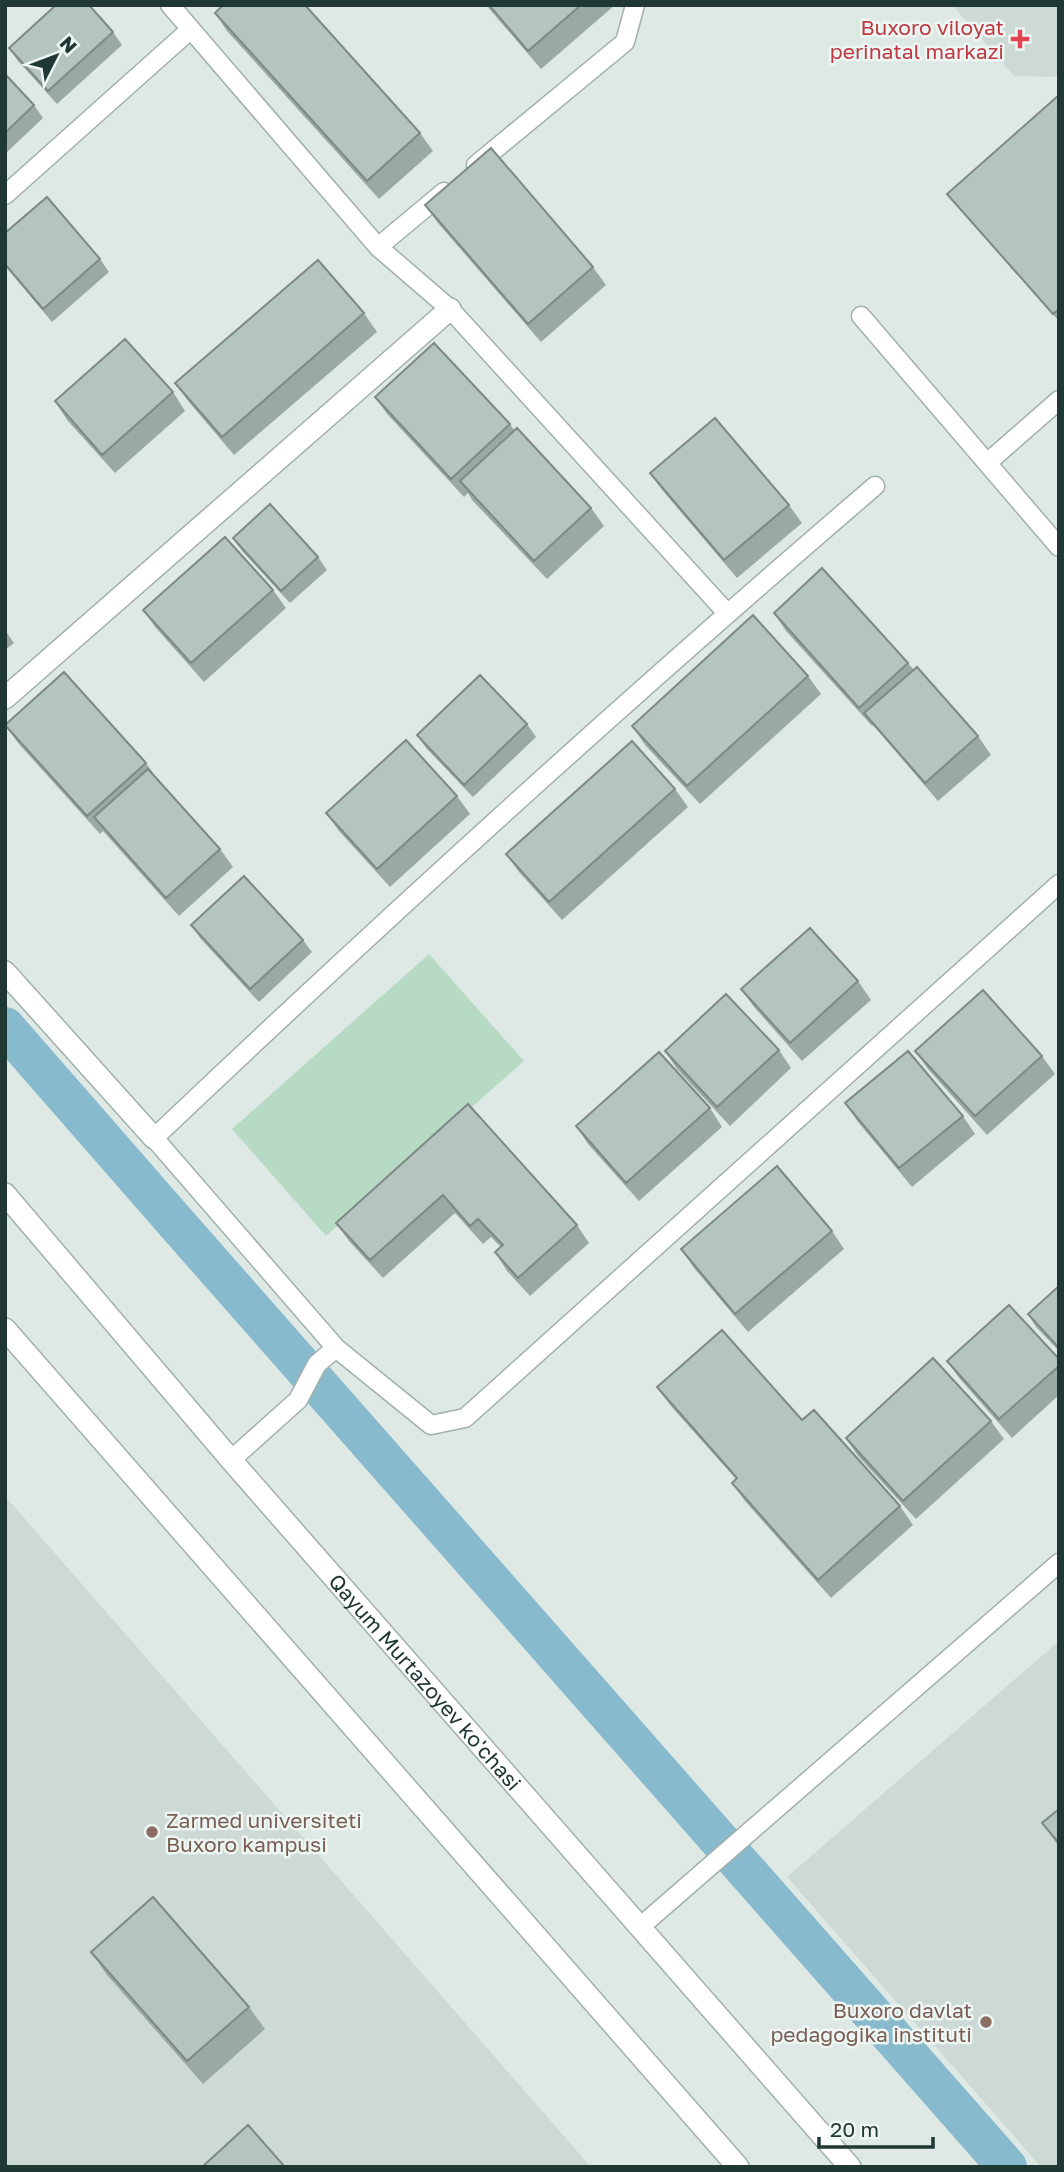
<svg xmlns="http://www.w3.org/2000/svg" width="1064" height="2172" font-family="'Golos Text',sans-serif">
	<rect width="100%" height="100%" fill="#dee9e6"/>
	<path fill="#cdd9d5" d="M 952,5 L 1059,5 L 1059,73 L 1054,77 L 1014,76 Z
		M 5,1496 L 591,2167 L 5,2167 Z
		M 1059,1641 L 1059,2167 L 1041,2167 L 787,1877 Z"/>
	<path fill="#b7dac5" d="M 429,954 L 524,1061 L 326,1236 L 232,1129 Z"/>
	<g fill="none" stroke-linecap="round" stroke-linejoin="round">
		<path stroke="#87bacd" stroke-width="40" d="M 5,1027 C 337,1409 675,1786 1007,2167"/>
		<defs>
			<path id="service" d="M 170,5 L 378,247 L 450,309 L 727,613
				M 476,165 L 625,42 L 635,5
				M 5,195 L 191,29
				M 378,247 L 444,192
				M 861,316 L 1059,547
				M 987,463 L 1059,400
				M 336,1348 L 154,1138 C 389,915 629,697 875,486
				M 231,1460 L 298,1400 L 317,1364 L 336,1348 L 431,1425 L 465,1418 L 1059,884
				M 640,1927 L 1059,1563"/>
			<path id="minor" d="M 5,698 L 450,309
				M 5,972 L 154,1138"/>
			<g id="tertiary">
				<path id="s1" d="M 5,1194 L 231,1460 L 850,2167"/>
				<path d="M 5,1329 L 738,2167"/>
			</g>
		</defs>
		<use href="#service" stroke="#a1b0ad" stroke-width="21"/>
		<use href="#minor" stroke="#a1b0ad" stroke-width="24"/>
		<use href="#tertiary" stroke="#a1b0ad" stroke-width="24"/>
		<use href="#service" stroke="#fff" stroke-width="18"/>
		<use href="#minor" stroke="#fff" stroke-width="21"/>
		<use href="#tertiary" stroke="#fff" stroke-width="21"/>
	</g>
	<path fill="#9ba9a4" d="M 486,5 L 615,5 L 541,69 Z
		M 215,13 L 420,133 L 433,151 L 379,199 L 227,31 Z
		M 113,32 L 122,45 L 57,104 L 18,61 L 9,48 Z
		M 5,74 L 34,105 L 43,118 L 5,154 Z
		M 1059,95 L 1059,320 L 1058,320 L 947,194 Z
		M 425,205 L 593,267 L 606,285 L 541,342 L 438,223 Z
		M 5,233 L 100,259 L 109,272 L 52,322 L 5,266 Z
		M 364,313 L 377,332 L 234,455 L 188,401 L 175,383 Z
		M 173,392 L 185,411 L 115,473 L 67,420 L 55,401 Z
		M 375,397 L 510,424 L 514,430 L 591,508 L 604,526 L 547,579 L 472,500 L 468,493 L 464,497 L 388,415 Z
		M 650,473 L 789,505 L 802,523 L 737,578 L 663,491 Z
		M 233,538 L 318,557 L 327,570 L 290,603 L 242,551 Z
		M 273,590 L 286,608 L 204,682 L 156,628 L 143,610 Z
		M 774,613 L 908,663 L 914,670 L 978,736 L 991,755 L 938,801 L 873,725 L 872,726 L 786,631 Z
		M 5,630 L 14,643 L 5,650 Z
		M 808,676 L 821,694 L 700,804 L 645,745 L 632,726 Z
		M 527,724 L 536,737 L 473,797 L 426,748 L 417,735 Z
		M 5,725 L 146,763 L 155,776 L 220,849 L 233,867 L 179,916 L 103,831 L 100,834 L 18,743 Z
		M 675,789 L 688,807 L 562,920 L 519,872 L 506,854 Z
		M 457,796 L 470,814 L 390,887 L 339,831 L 326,813 Z
		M 191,925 L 303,940 L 312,952 L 259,1002 L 200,938 Z
		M 858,981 L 871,1000 L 802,1061 L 754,1007 L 741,989 Z
		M 779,1050 L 791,1068 L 730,1126 L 677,1069 L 665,1051 Z
		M 915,1051 L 1042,1056 L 1055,1074 L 987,1135 L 928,1069 Z
		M 845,1103 L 963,1116 L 975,1134 L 912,1187 L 858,1122 Z
		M 468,1104 L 577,1225 L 589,1243 L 530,1296 L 507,1271 L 495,1252 L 501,1247 L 491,1237 L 483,1244 L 455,1213 L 383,1278 L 349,1241 L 336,1223 Z
		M 710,1108 L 722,1127 L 639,1201 L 588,1144 L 576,1126 Z
		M 832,1231 L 844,1249 L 748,1332 L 694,1268 L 681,1249 Z
		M 1059,1286 L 1059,1351 L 1036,1327 L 1028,1314 Z
		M 1059,1359 L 1059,1395 L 1012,1438 L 960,1379 L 947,1361 Z
		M 657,1387 L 802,1420 L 900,1506 L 913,1525 L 831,1598 L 745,1501 L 732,1483 L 736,1479 L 670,1405 Z
		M 991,1421 L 1004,1439 L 916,1519 L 858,1456 L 846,1438 Z
		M 1059,1809 L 1059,1847 L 1042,1823 Z
		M 91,1952 L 249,2007 L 265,2029 L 203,2084 L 107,1975 Z"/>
	<path fill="#b4c4bf" stroke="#7e8986" stroke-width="2" d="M 56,5 L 89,5 L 113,32 L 48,91 L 9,48 Z
		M 223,5 L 305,5 L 420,133 L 367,181 L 215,13 Z
		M 489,5 L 581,5 L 528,51 Z
		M 5,74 L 34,105 L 5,133 Z
		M 1059,95 L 1059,309 L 1053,314 L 947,194 Z
		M 491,148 L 593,267 L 528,324 L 425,205 Z
		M 47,197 L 100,259 L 43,309 L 5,264 L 5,233 Z
		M 318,260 L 364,313 L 222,437 L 175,383 Z
		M 125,339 L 173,392 L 102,455 L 55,401 Z
		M 434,343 L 510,424 L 451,479 L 375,397 Z
		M 715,418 L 789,505 L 724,560 L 650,473 Z
		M 517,428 L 591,508 L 534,561 L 460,481 Z
		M 270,504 L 318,557 L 281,591 L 233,538 Z
		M 225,537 L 273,590 L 191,663 L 143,610 Z
		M 822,568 L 908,663 L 859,708 L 774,613 Z
		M 753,615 L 808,676 L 687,786 L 632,726 Z
		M 917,667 L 978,736 L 925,783 L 864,713 Z
		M 64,672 L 146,763 L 87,816 L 5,725 Z
		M 480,675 L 527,724 L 464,785 L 417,735 Z
		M 406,740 L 457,796 L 377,869 L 326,813 Z
		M 632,741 L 675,789 L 549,902 L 506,854 Z
		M 148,769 L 220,849 L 166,898 L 94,817 Z
		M 244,876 L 303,940 L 250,989 L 191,925 Z
		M 810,928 L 858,981 L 790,1043 L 741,989 Z
		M 983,990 L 1042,1056 L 975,1116 L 915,1051 Z
		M 726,994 L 779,1050 L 717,1107 L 665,1051 Z
		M 908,1051 L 963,1116 L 899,1168 L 845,1103 Z
		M 659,1052 L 710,1108 L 626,1183 L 576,1126 Z
		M 468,1104 L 577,1225 L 518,1278 L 495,1252 L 503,1245 L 478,1219 L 470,1226 L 443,1195 L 370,1260 L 336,1223 Z
		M 777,1166 L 832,1231 L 735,1314 L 681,1249 Z
		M 1059,1286 L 1059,1348 L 1028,1314 Z
		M 1009,1305 L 1059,1359 L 1059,1366 L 999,1419 L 947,1361 Z
		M 722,1330 L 802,1420 L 814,1410 L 900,1506 L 818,1580 L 732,1483 L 737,1478 L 657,1387 Z
		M 933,1358 L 991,1421 L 903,1501 L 846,1438 Z
		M 1059,1809 L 1059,1843 L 1042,1823 Z
		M 153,1897 L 249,2007 L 187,2061 L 91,1952 Z
		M 248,2125 L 285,2167 L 202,2167 Z"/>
	<path fill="#e0444e" stroke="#eef6f3" stroke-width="2.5" d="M1016.5 28.5h7v7h7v7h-7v7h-7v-7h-7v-7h7z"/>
	<g fill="#8d6e63" stroke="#eef6f3" stroke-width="2.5">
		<circle cx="152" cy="1832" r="7"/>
		<circle cx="986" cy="2022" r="7"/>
	</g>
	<g text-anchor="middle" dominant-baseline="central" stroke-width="5" stroke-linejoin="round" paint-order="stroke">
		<g font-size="21" fill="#be3a42" stroke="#eef6f3" text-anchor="end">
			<text x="1004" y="27">Buxoro viloyat<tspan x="1004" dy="24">perinatal markazi</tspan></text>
		</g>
		<g font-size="21" fill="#203834" stroke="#eef6f3">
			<text stroke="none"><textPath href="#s1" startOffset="644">Qayum Murtazoyev ko'chasi</textPath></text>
		</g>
		<g font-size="21" fill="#785e54" stroke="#eef6f3" text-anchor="start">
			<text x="166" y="1820">Zarmed universiteti<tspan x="166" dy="24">Buxoro kampusi</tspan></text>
			<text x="972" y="2010" text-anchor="end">Buxoro davlat<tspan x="972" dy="24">pedagogika instituti</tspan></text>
		</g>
	</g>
	<rect width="1064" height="2172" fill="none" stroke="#203834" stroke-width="14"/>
	<g transform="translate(56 56) rotate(48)" stroke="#eef6f3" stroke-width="5" paint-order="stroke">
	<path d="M0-5L12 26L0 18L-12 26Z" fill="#203834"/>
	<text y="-10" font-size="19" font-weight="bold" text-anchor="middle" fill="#203834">N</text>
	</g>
	<path d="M819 2137v10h114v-10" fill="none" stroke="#203834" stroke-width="3.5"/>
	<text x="830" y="2137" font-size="21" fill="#203834" stroke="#eef6f3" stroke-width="5" paint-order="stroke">20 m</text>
</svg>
